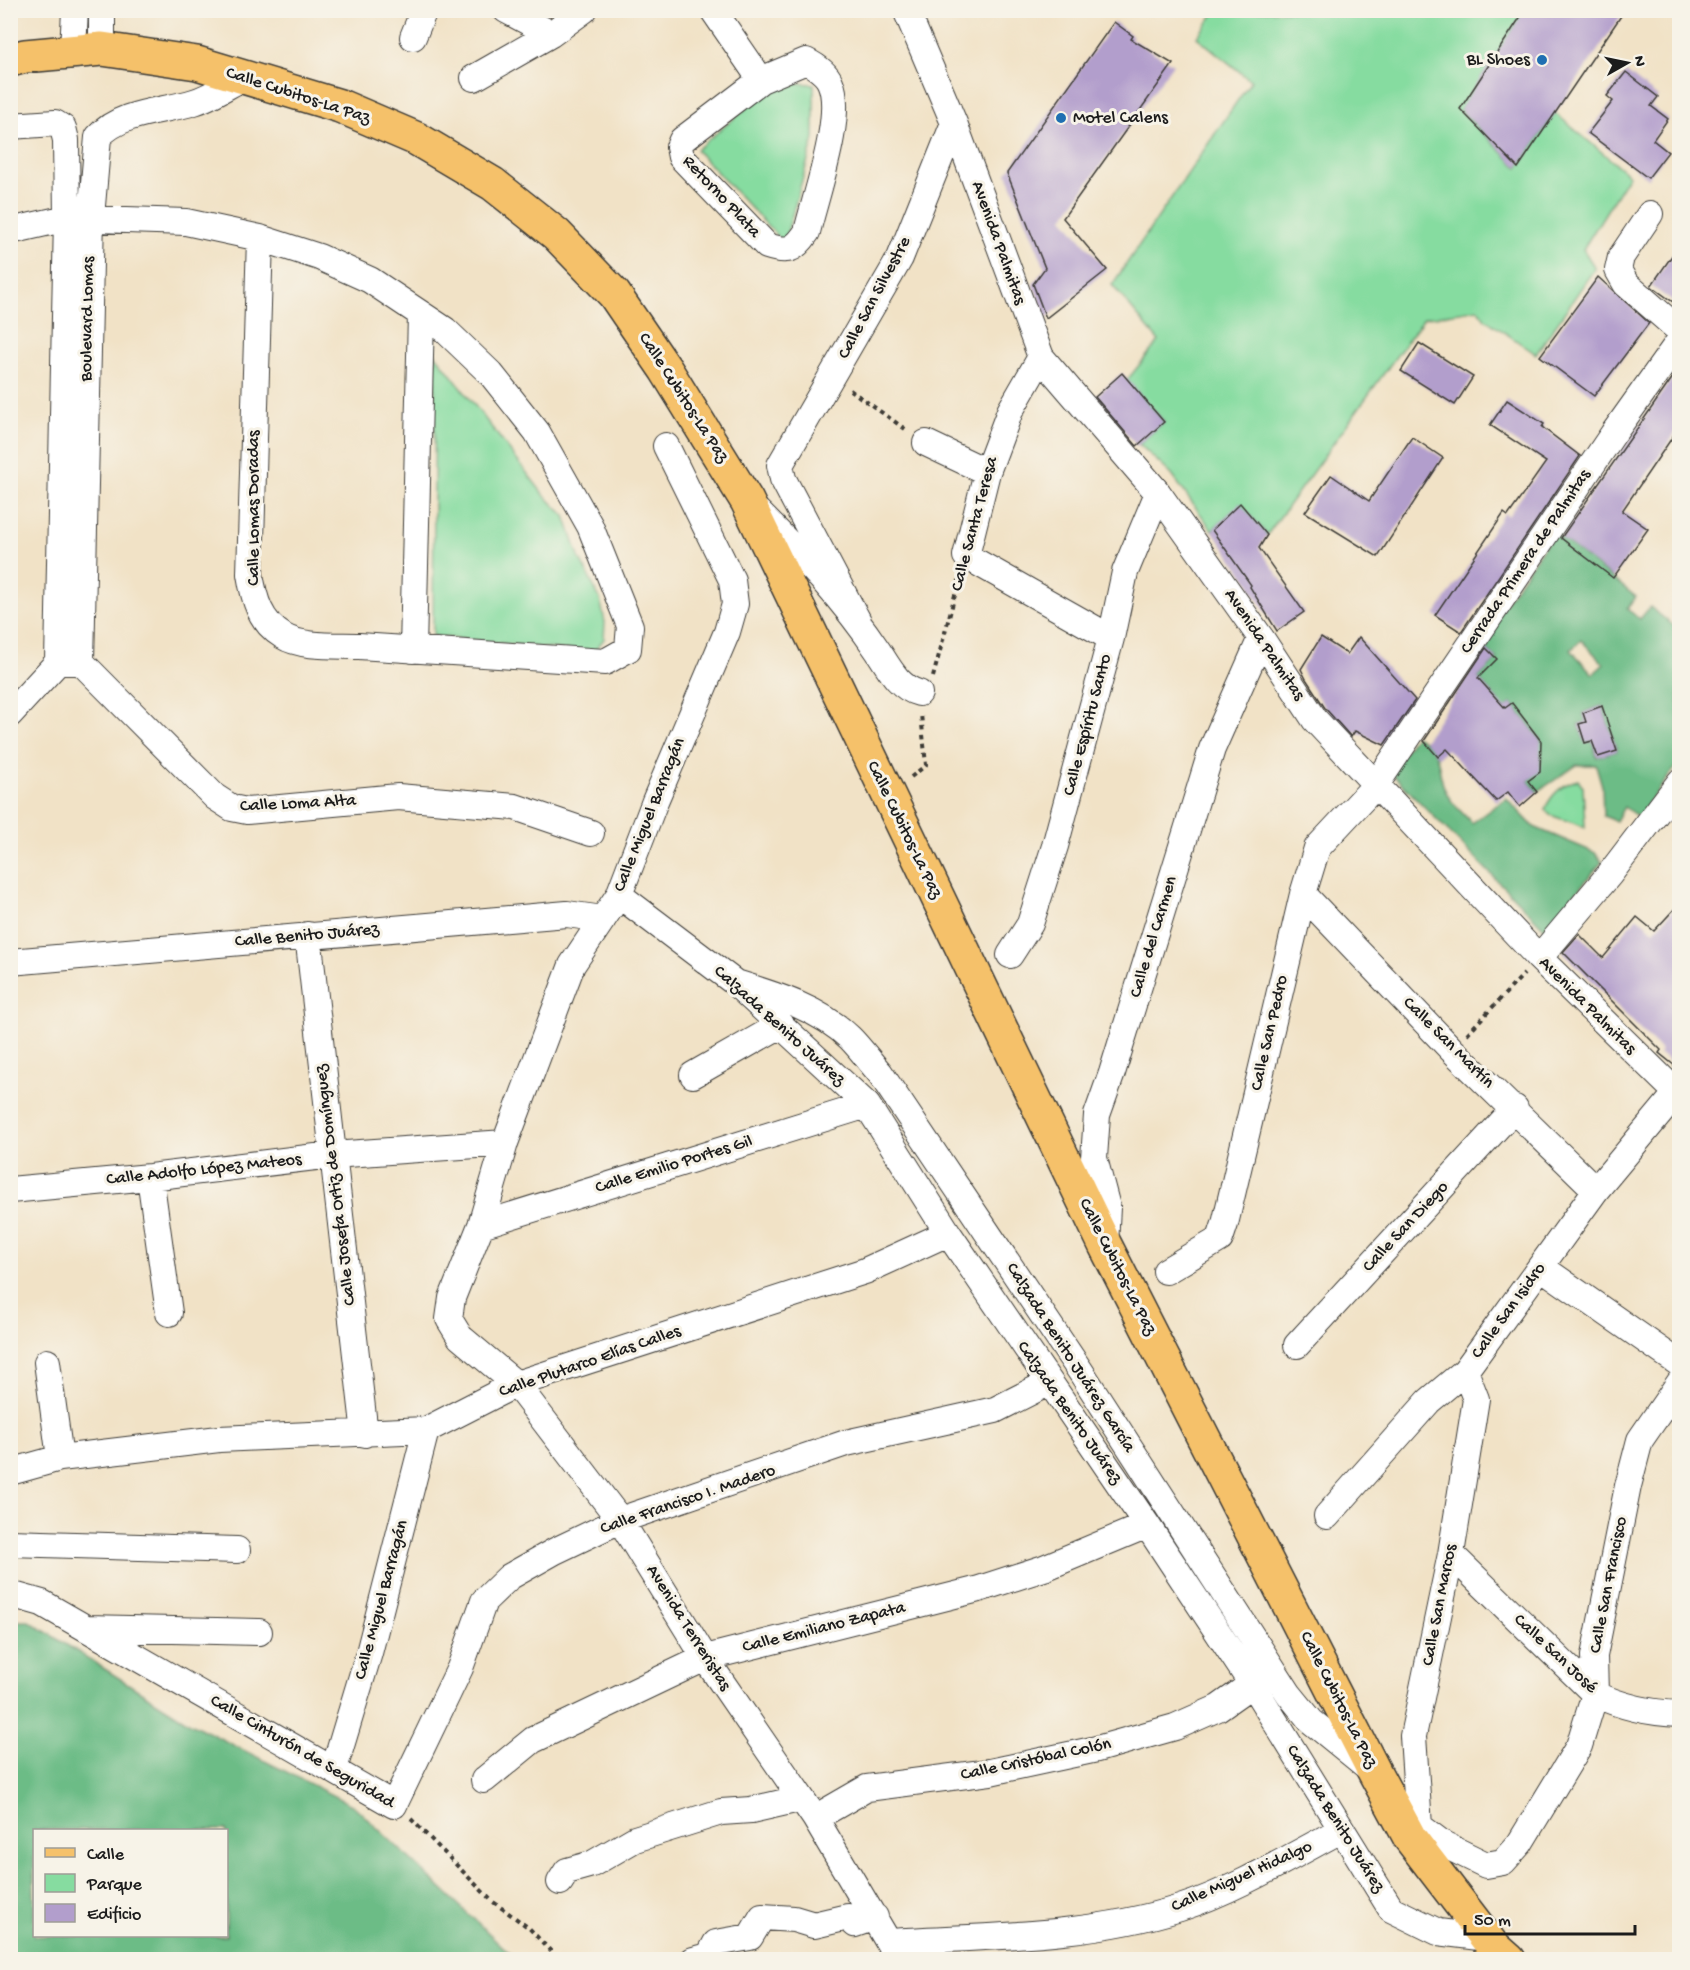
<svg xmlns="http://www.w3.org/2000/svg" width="1690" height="1970" font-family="'Gochi Hand',sans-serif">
	<rect width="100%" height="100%" fill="#f7f3e8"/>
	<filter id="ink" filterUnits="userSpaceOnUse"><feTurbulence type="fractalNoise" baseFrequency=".0167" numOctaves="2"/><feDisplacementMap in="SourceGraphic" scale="12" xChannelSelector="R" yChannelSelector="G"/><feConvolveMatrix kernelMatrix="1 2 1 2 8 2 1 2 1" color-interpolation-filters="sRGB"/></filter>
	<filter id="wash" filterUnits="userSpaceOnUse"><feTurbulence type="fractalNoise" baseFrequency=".008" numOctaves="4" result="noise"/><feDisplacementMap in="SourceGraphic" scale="24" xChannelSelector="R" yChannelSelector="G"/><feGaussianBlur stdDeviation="1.35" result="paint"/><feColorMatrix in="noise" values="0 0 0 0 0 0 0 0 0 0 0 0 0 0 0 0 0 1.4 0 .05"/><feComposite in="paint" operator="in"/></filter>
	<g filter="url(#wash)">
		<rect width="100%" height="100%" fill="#f1e2c6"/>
		<path fill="#86dca0" stroke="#517c5e" stroke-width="1.5" d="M 1216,11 L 1525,11 L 1460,110 L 1518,168 L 1555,113 L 1629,175 L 1583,249 L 1595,268 L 1536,354 L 1485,319 L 1478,309 L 1424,318 L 1267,535 L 1240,504 L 1212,530 L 1172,475 L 1139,444 L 1164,422 L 1127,380 L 1159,341 L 1112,285 L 1251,81 L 1197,37 Z
			M 766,82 L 814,84 L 814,139 L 784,243 L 696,150 L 756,100 Z
			M 435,354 L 544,495 L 565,516 L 579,557 L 600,599 L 605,622 L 604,639 L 593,653 L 433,636 Z
			M 1578,780 L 1583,786 L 1585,827 L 1550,815 L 1545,809 C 1551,795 1563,783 1578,780 Z"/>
		<path fill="#6cbc86" stroke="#446c51" stroke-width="1.5" fill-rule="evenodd" d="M 1554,532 L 1636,597 L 1627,609 L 1640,619 L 1650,607 L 1679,630 L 1679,763 L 1638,817 L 1624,807 L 1616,821 L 1603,816 L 1602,786 L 1596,765 L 1577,765 L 1537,792 L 1528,781 C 1539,773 1545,758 1537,746 L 1541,741 L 1512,703 L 1497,715 L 1499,702 L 1478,678 L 1497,659 L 1479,641 ZM 1581,640 L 1604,664 L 1593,674 L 1571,650 ZM 1602,706 L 1617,751 L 1597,757 L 1592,741 L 1585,742 L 1579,724 L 1586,722 L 1583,713 Z
			M 1415,736 C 1448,753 1433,768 1447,794 C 1452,804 1464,814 1472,823 L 1506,798 L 1534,827 L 1596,853 L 1602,862 L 1545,929 L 1390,772 Z
			M 11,1621 L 29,1621 L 190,1723 L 354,1806 L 516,1959 L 11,1959 ZM 34,1830 L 226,1830 L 226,1936 L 34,1936 Z"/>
		<g id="blocks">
			<path fill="#b29ecc" d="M 1525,10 L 1625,10 L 1518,168 L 1460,109 Z
				M 1114,22 L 1133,36 L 1131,39 L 1173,64 L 1063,218 L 1107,270 L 1046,318 L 1033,284 L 1045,268 L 1007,173 Z
				M 1626,72 L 1658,97 L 1651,106 L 1668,119 L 1653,140 L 1668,152 L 1648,178 L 1588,133 L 1613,101 L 1607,96 Z
				M 1680,244 L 1680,307 L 1651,286 Z
				M 1598,277 L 1649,323 L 1594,396 L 1540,356 Z
				M 1419,343 L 1473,377 L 1455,405 L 1401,371 Z
				M 1680,367 L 1680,426 L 1622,511 L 1648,529 L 1613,578 L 1561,538 Z
				M 1122,373 L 1164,422 L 1137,446 L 1095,397 Z
				M 1507,400 L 1544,424 L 1542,427 L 1580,456 L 1461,632 L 1435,615 L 1504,513 L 1508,516 L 1546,462 L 1490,425 Z
				M 1412,437 L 1443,458 L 1378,557 L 1305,512 L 1331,475 L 1369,501 Z
				M 1240,503 L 1267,535 L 1259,548 L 1304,612 L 1277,631 L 1250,587 L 1251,585 L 1212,530 Z
				M 1321,637 L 1347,654 L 1359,637 L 1415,700 L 1384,745 L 1355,731 L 1351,737 L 1325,708 L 1306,679 L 1301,669 Z
				M 1486,648 L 1497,659 L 1478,678 L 1505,708 L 1512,703 L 1541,741 L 1540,772 L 1528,781 L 1537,792 L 1520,807 L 1508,792 L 1496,801 L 1447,749 L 1438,757 L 1424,741 Z
				M 1602,706 L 1617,751 L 1598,757 L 1592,741 L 1585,743 L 1579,724 L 1586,722 L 1583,713 Z
				M 1680,903 L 1680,1070 L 1659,1053 L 1661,1050 L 1563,952 L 1579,934 L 1603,958 L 1637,917 L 1654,931 Z"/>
		</g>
	</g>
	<g filter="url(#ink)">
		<use href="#blocks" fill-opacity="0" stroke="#3c3a36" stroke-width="1.5"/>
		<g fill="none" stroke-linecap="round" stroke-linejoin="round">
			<defs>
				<path id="minor" d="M 102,10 L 102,49
					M 506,10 L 551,34
					M 713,10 L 761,80
					M 906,10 L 954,123 L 1041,357 L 1158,493 L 1261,638 L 1315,720 L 1539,958 L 1680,1096
					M 413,37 L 424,10
					M 73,51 L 75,10
					M 806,61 C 814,65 826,73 830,82 C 845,114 815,197 807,232 C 795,250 788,253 767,246 L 681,157 L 679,147 L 682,140 L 761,80 Z
					M 474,78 L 551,34 L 584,10
					M 10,126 L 55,123 L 63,128 L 66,140 L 67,218 L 58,662
					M 1650,214 L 1621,257 L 1618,270 L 1626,284 L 1680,331
					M 10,231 L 67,218 L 186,222 L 260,238 L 319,257 L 370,280 L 445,330 L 491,374 L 537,432 L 590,526 L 630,626 L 628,649 L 605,662 C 523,657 441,652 359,646 C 337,645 302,648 283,636 C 260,622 254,599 250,574 L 260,238
					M 1041,357 L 1010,411 L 987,472 L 966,556 L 1111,638
					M 926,443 L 987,472
					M 666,446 L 732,580 L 735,604 L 727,632 L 655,801 L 619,895 L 572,965 L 505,1143 L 481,1225 L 452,1298 L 449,1319 L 460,1337 L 516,1384 L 620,1520 L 705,1658 L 815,1818 L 899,1960
					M 758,512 C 802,556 844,600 878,651 C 889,668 899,688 919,693
					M 858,621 L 783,479 L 780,465 L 900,258 L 954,123
					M 413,650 L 421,314
					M 81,662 L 91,217 L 98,137 C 121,111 162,112 194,102 C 211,97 228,85 244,77
					M 10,714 L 58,662 L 81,662 L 215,797 L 232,808 L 247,811 L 398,797 L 515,807 L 591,833
					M 1303,894 L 1452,1050 L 1596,1190
					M 619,895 L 734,982 L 867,1105 L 948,1233 L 1147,1525 L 1252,1684 L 1391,1909 L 1438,1932 L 1487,1938
					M 308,935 L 365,1434
					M 1010,955 L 1030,924 L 1055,846 L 1111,638 L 1125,572 L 1158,493
					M 1539,958 L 1609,875 L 1680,782
					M 10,962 L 567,914 L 603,919
					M 739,984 C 778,996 820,1009 850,1038 C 861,1049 870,1062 880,1073 L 1081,1372 L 1289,1694 L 1311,1721 L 1370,1769
					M 693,1075 L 779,1026
					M 150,1177 L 169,1313
					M 10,1190 L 150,1177 L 332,1155 L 505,1143
					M 481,1225 L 867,1105
					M 1105,1244 L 1107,1207 L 1094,1158 L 1097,1115 L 1112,1073 L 1212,749 L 1261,638
					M 1541,1267 L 1680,1364
					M 1166,1271 L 1220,1239 L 1225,1224 L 1303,894 L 1317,848 L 1375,786 L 1613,434 L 1680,340
					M 1297,1345 L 1515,1108
					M 47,1362 L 60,1458
					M 10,1472 L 60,1458 L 219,1439 L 426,1430 L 516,1384 L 865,1271 L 948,1233
					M 1327,1516 L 1429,1401 L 1465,1371 L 1596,1190 L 1676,1094
					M 10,1543 L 237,1550
					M 1451,1554 L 1595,1694 C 1622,1707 1650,1713 1680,1714
					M 10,1594 L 42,1603 L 394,1805 L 460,1668 L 484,1601 L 509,1577 L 555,1551 L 620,1520 L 846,1443 L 995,1410 L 1048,1383
					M 87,1628 L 259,1632
					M 334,1769 L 369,1653 L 426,1430
					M 484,1780 L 533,1740 L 705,1658 L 979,1589 L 1044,1568 L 1147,1525
					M 815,1818 L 867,1788 L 990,1772 L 1097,1749 L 1175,1727 L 1218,1708 L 1252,1684
					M 1419,1826 L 1443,1844 L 1486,1865 L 1503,1862 L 1520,1843 L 1579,1746 L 1595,1694 L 1594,1656 L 1628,1486 L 1640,1440 L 1680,1382
					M 1410,1838 L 1419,1826 L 1413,1736 L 1451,1554 L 1476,1399 L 1465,1371
					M 560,1882 L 567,1871 L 592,1864 L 635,1839 L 721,1812 L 751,1810 L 799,1799
					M 890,1942 C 986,1936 1088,1937 1180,1908 C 1233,1891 1292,1856 1341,1830
					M 693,1960 L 709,1956 L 716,1943 L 750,1937 L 762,1917 L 794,1919 L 814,1925 L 848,1917 L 855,1924 L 875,1917"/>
				<path id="major" d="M 10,60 L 25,56 L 102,49 L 197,63 L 340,106 L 417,139 L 493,184 L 556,234 L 614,294 L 666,370 L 747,501 L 1105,1245 L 1375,1773 L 1410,1838 L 1492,1945 L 1509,1960"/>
			</defs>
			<use href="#minor" stroke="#3c3a36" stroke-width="28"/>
			<use href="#major" stroke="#3c3a36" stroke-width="36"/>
			<path stroke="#3c3a36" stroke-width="4" stroke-dasharray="4.5 4.5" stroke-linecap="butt" d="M 850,390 L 908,431
				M 933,677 L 959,580
				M 911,777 L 926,765 L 921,714
				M 1467,1034 L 1524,974
				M 411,1819 L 492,1901 L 529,1928 L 559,1960"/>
			<use href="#minor" stroke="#fff" stroke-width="26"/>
			<use href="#major" stroke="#f5c16b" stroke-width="33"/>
		</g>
	</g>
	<g fill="#1f6fb2" stroke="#f7f3e8" stroke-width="2">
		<circle cx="1542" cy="60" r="6"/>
		<circle cx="1061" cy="118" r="6"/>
	</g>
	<g text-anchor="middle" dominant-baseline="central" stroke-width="6" stroke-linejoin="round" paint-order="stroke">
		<g font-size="18" fill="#1c1c1c" stroke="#f7f3e8" text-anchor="end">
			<text x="1530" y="60">BL Shoes</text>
			<text x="1073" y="118" text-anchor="start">Motel Calens</text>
		</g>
		<g font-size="18" fill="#1c1c1c" stroke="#f7f3e8">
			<text transform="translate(298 96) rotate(18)">Calle Cubitos-La Paz</text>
			<text transform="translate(721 197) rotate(47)">Retorno Plata</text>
			<text transform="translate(998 243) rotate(70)">Avenida Palmitas</text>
			<text transform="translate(875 298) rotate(-62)">Calle San Silvestre</text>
			<text transform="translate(88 319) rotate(-89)">Boulevard Lomas</text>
			<text transform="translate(683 398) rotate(57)">Calle Cubitos-La Paz</text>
			<text transform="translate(254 508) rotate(-90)">Calle Lomas Doradas</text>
			<text transform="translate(975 524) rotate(-75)">Calle Santa Teresa</text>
			<text transform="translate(1526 562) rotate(-56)">Cerrada Primera de Palmitas</text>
			<text transform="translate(1264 645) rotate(56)">Avenida Palmitas</text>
			<text transform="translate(1088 725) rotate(-75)">Calle Espíritu Santo</text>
			<text transform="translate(298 804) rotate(-3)">Calle Loma Alta</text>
			<text transform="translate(650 815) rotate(-68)">Calle Miguel Barragán</text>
			<text transform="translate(904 830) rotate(64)">Calle Cubitos-La Paz</text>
			<text transform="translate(307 936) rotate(-5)">Calle Benito Juárez</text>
			<text transform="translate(1154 937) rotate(-73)">Calle del Carmen</text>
			<text transform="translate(1587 1006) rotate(45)">Avenida Palmitas</text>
			<text transform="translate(779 1026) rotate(42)">Calzada Benito Juárez</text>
			<text transform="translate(1270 1033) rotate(-77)">Calle San Pedro</text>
			<text transform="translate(1448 1043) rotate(45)">Calle San Martín</text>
			<text transform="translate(674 1165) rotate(-17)">Calle Emilio Portes Gil</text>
			<text transform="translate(204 1170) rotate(-6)">Calle Adolfo López Mateos</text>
			<text transform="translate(336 1185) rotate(-97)">Calle Josefa Ortiz de Domínguez</text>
			<text transform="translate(1406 1227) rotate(-47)">Calle San Diego</text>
			<text transform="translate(1117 1267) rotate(63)">Calle Cubitos-La Paz</text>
			<text transform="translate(1509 1311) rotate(-54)">Calle San Isidro</text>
			<text transform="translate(1070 1358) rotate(57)">Calzada Benito Juárez García</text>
			<text transform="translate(590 1362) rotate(-19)">Calle Plutarco Elías Calles</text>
			<text transform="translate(1069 1413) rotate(55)">Calzada Benito Juárez</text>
			<text transform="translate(688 1500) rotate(-19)">Calle Francisco I. Madero</text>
			<text transform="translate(1609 1585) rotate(-79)">Calle San Francisco</text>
			<text transform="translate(382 1600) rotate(-75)">Calle Miguel Barragán</text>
			<text transform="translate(1440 1605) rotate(-79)">Calle San Marcos</text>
			<text transform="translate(688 1628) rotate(58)">Avenida Terreristas</text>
			<text transform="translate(824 1628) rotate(-14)">Calle Emiliano Zapata</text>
			<text transform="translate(1555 1654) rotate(43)">Calle San José</text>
			<text transform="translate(1338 1700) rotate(63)">Calle Cubitos-La Paz</text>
			<text transform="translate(302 1752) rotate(30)">Calle Cinturón de Seguridad</text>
			<text transform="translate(1036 1760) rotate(-12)">Calle Cristóbal Colón</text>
			<text transform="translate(1335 1819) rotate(58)">Calzada Benito Juárez</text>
			<text transform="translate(1242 1877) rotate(-24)">Calle Miguel Hidalgo</text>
		</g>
	</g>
	<rect width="1690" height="1970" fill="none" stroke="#f7f3e8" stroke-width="36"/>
	<rect x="33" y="1829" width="195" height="108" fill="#f7f3e8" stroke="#9f9d96" stroke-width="1.5"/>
	<rect x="45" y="1848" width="30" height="9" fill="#f5c16b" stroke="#9f9d96" stroke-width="1.5"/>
	<text x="87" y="1859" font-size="18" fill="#1c1c1c">Calle</text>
	<rect x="45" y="1874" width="30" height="18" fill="#86dca0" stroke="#9f9d96" stroke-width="1.5"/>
	<text x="87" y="1889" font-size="18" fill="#1c1c1c">Parque</text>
	<rect x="45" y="1904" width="30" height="18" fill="#b29ecc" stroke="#9f9d96" stroke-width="1.5"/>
	<text x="87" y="1919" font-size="18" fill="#1c1c1c">Edificio</text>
	<g transform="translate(1627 63) rotate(81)" stroke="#f7f3e8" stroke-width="4.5" paint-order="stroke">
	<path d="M0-4.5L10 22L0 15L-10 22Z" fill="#1c1c1c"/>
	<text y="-9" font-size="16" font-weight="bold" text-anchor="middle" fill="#1c1c1c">N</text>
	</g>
	<path d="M1465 1925v9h170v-9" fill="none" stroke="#1c1c1c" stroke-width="3"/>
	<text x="1474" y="1925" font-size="18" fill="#1c1c1c" stroke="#f7f3e8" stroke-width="4.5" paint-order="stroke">50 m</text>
</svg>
